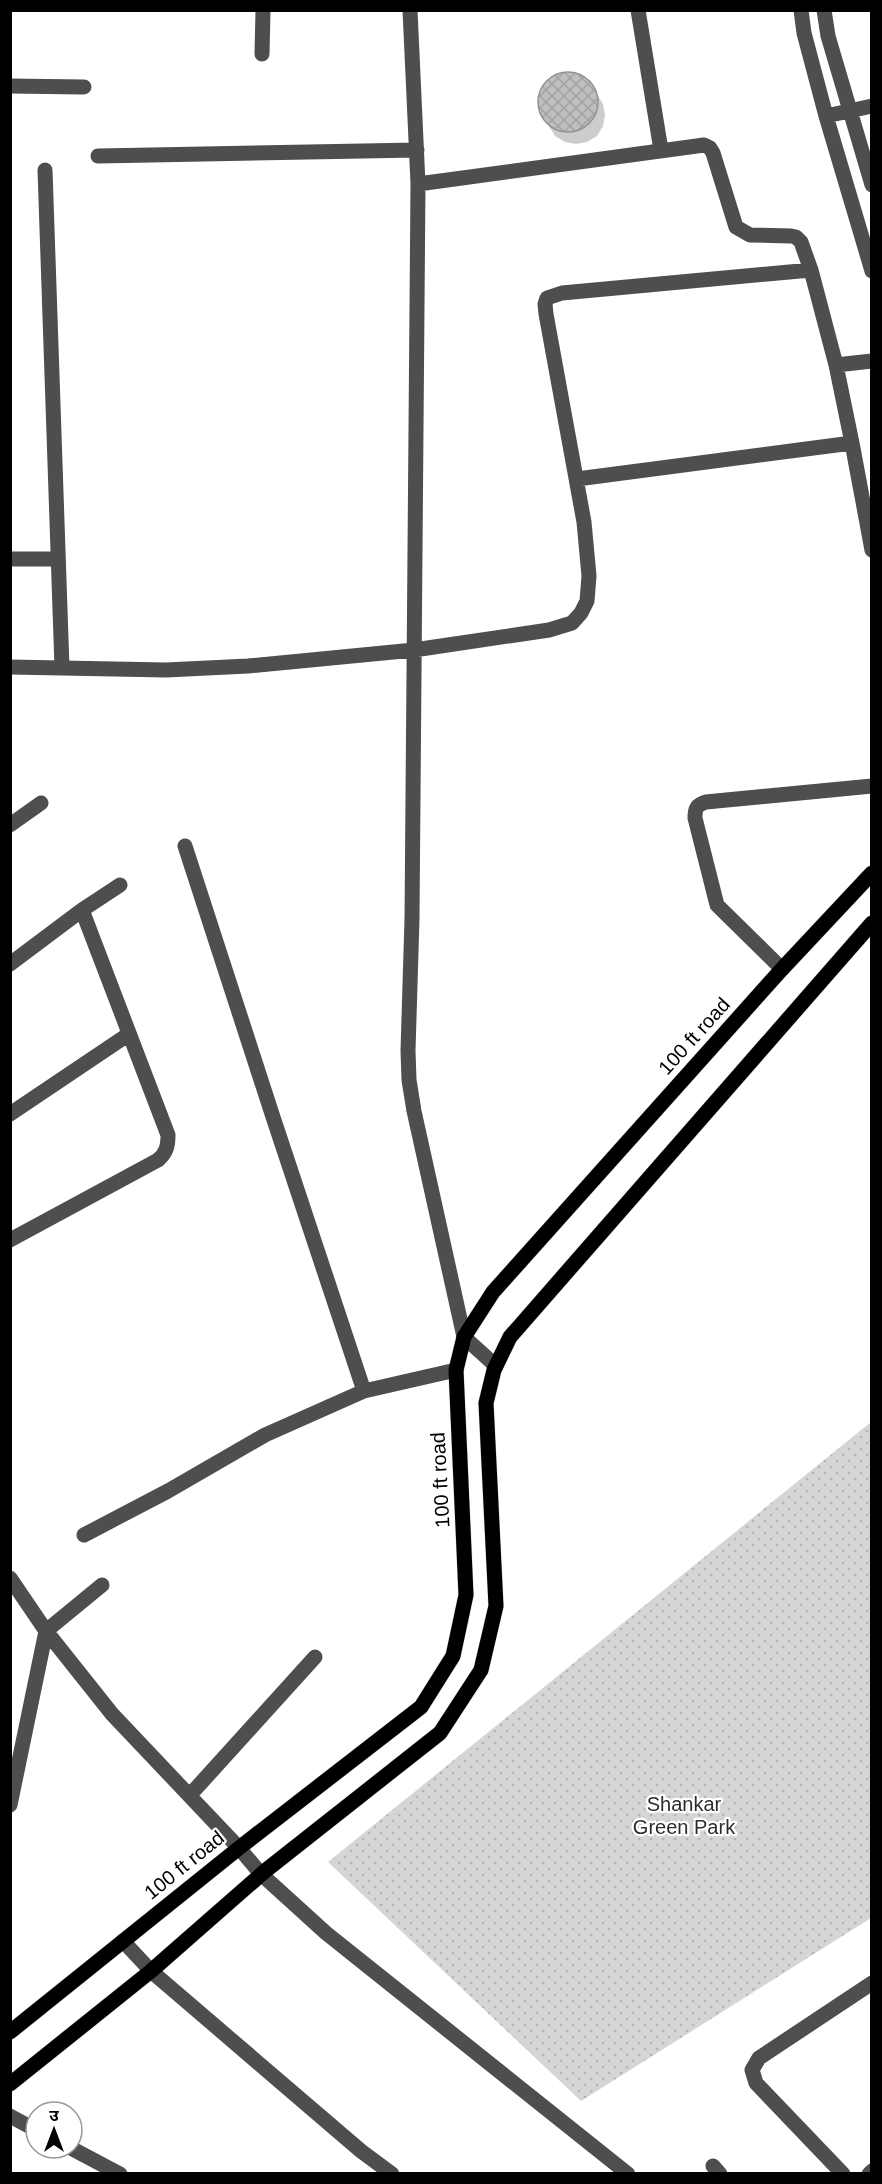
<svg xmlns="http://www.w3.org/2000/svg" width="882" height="2184" font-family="Helvetica,'Noto Sans Devanagari',sans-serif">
	<defs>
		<pattern id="park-dots" width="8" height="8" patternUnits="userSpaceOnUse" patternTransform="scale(1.5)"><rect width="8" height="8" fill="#d5d5d5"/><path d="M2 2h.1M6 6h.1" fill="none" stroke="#b5b5b5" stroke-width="1.8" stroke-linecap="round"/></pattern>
		<pattern id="building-cross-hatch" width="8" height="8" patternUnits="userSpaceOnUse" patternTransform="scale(1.5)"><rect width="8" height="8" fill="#bebebe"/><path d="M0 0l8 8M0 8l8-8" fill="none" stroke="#a2a2a2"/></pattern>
	</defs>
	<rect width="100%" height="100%" fill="#fff"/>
	<path fill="url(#park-dots)" d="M 871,1422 L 871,1918 L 581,2101 L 328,1862 Z"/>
	<path fill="#0003" d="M 568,73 L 579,75 L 589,82 L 603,104 L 605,115 L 603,126 L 597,136 L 587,142 L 576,144 L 565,142 L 555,136 L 541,113 L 539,102 L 541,91 L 547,82 L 557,75 Z"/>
	<path fill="url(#building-cross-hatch)" stroke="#929292" stroke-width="1.5" d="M538 102a30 30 0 1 1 60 0a30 30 0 1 1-60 0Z"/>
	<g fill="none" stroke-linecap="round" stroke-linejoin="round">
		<defs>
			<path id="major" d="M 10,2032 L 239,1848 L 421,1707 L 453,1656 L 466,1595 L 456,1370 L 464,1337 L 493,1292 L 782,969 L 872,873
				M 10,2084 L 151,1971 L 265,1871 L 440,1733 L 481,1670 L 496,1606 L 486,1403 L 494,1370 L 510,1337 L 872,923"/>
		</defs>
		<use href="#major" stroke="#dbdbdb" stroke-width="16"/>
		<path stroke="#4e4e4e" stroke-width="15" d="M 410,10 L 418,184 L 412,919 L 408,1051 L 409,1080 L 414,1111 L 464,1337 L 496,1366
			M 638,10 L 661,150
			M 801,10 L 804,33 L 826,116 L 872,271
			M 824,10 L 828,36 L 872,185
			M 262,54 L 263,10
			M 10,86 L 84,87
			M 826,116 L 872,106
			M 98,156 L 417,150
			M 45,170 L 62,668
			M 418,184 L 704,145 L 710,148 L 713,153 L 736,227 L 750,235 L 791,236 L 796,237 L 801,242 L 811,270 L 836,365 L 852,443 L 577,479
			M 836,365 L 872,361
			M 852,443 L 872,550
			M 10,559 L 58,559
			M 10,667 L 166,670 L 248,666 L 414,650 L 549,630 L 572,623 L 581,613 L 587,601 L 589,576 L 584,522 L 546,314 L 545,304 L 547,298 L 562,293 L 811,270
			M 10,825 L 41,803
			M 185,846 L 273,1117 L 364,1391
			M 10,964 L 82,910 L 120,885
			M 782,969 L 717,905 L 695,818 C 695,809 696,805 706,802 L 872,786
			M 10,1114 L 129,1034
			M 10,1240 L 158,1160 C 166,1153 168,1147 168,1135 L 82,910
			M 84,1535 L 168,1491 L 265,1435 L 364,1391 L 456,1370
			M 10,1578 L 46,1631 L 112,1714 L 239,1848 L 261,1874 L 326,1933 L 628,2174
			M 190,1795 L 315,1657
			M 10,1805 L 46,1631 L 102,1585
			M 123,1941 L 151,1971 L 361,2151 L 392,2174
			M 10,2116 L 36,2130
			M 71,2148 L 120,2174
			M 713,2166 L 720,2174
			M 843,2174 L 756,2083 L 752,2070 L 759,2058 L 872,1983
			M 869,2174 L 872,2171"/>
		<use href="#major" stroke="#000" stroke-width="15"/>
	</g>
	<g text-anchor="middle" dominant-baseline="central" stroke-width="4.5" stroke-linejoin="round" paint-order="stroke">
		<g font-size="20" fill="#000" stroke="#fff">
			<text transform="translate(694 1036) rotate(-48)">100 ft road</text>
			<text transform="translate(440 1480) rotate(-93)">100 ft road</text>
			<text transform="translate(184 1865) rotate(-39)">100 ft road</text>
		</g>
		<g font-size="20" fill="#2c2c2c" stroke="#fff">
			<text x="684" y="1804">Shankar<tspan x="684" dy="23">Green Park</tspan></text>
		</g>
	</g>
	<rect width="882" height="2184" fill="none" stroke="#000000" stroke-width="24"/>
	<g transform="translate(54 2130)"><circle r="28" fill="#ffffff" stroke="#999999" stroke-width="1.5"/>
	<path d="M0-4.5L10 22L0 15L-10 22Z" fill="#000000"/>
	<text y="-9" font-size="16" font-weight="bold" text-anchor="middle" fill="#000000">उ</text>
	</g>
</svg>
